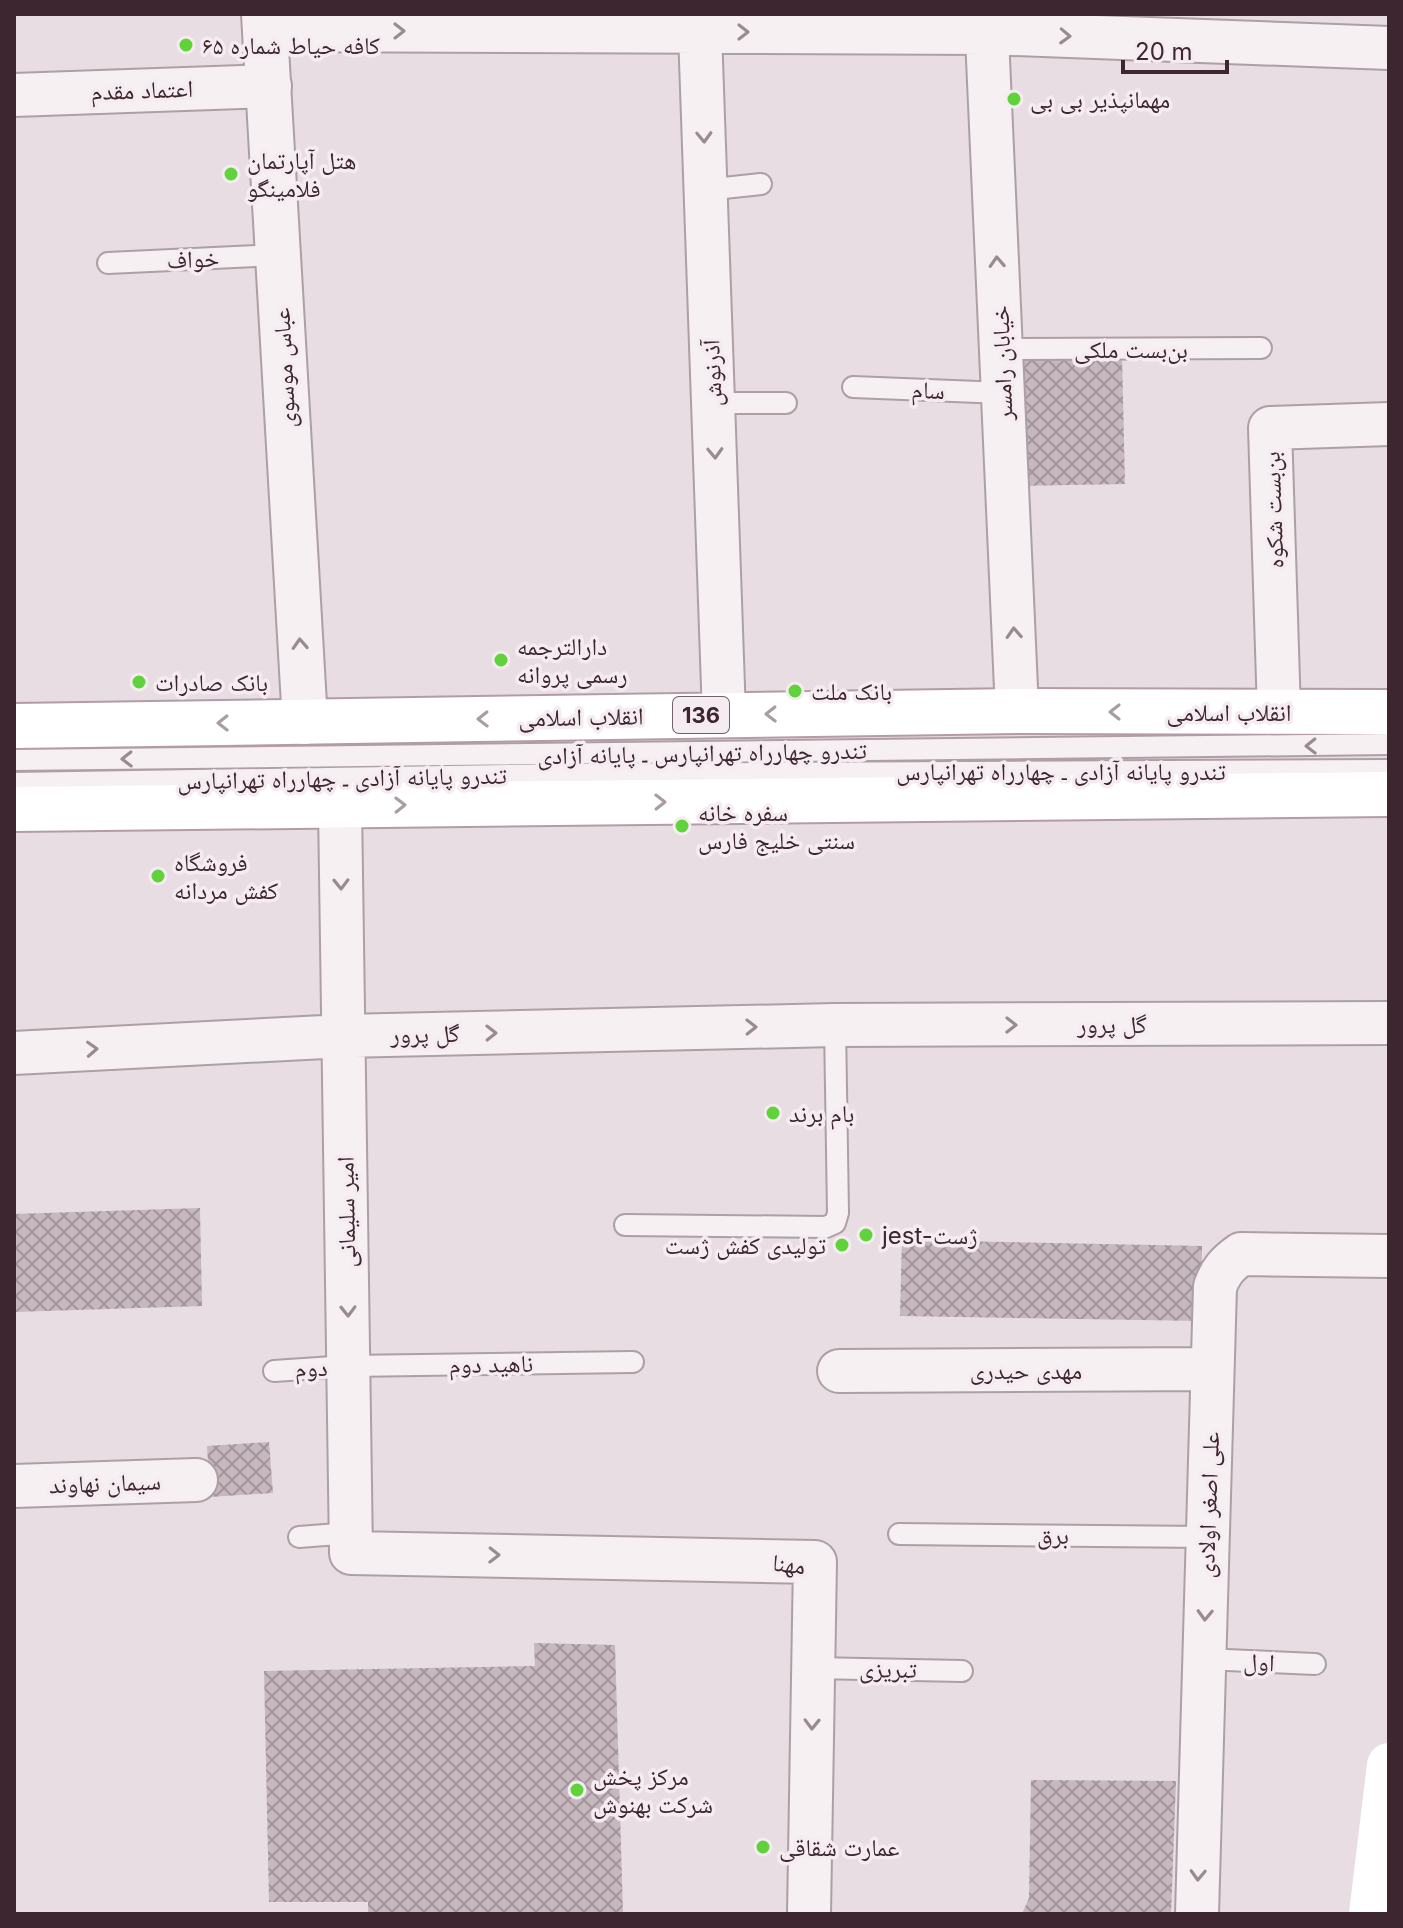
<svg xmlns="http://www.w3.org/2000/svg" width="1403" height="1928" font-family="Inter,'Noto Naskh Arabic',sans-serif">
	<defs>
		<pattern id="building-cross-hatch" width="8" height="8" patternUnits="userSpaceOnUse" patternTransform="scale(2)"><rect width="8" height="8" fill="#c7b7bf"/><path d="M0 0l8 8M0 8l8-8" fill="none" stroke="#a3959c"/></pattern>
	</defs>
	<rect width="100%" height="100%" fill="#e7dde2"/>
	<path fill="url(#building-cross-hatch)" d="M 1122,357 L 1125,484 L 1015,486 L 1012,359 Z
		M 200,1208 L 202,1306 L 14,1312 L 14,1214 Z
		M 902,1240 L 1202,1246 L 1201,1321 L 900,1316 Z
		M 269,1442 L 273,1493 L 210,1497 L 207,1446 Z
		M 534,1643 L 615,1645 L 623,1914 L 368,1914 L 368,1902 L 269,1902 L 264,1671 L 535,1666 Z
		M 1031,1780 L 1176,1781 L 1171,1914 L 1022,1914 L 1029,1898 Z"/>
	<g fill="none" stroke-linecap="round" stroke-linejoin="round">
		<defs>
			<path id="service" d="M 705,190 L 761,184
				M 108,263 L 277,255
				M 1001,349 L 1261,348
				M 853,387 L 1003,393
				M 713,403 L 786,403
				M 14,760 L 1389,744
				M 14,783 L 573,774 L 1389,770
				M 625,1225 L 826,1227 L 835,1223 L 838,1213 L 835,1025
				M 274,1371 L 348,1366 L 633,1362
				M 899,1534 L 1207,1537
				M 299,1537 L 351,1533
				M 1204,1659 L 1315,1664
				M 813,1668 L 962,1671"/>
			<path id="minor" d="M 986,14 L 1017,711
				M 265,30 L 987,33 L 1389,48
				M 700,32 L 724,715
				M 14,95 L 270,86
				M 1279,712 L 1270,428 L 1389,424
				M 340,806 L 351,1553 L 815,1562 L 809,1914
				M 14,1053 L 343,1036 L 835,1025 L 1389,1023
				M 839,1371 L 1212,1369
				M 14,1486 L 196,1480
				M 1197,1914 L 1215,1287 C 1220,1272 1227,1264 1241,1254 L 1389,1256"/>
			<path id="tertiary" d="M 264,14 L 305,722"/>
			<path id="primary" d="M 14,726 L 1017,711 L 1389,712
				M 14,809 L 1389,794"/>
		</defs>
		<use href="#service" stroke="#ae9fa6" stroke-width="24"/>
		<use href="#minor" stroke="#ae9fa6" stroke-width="46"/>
		<use href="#tertiary" stroke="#ae9fa6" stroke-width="48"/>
		<use href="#primary" stroke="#b39ca7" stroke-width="48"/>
		<use href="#service" stroke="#f6f0f2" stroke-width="20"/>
		<use href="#minor" stroke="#f6f0f2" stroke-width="42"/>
		<use href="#tertiary" stroke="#f6f0f2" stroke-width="44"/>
		<path stroke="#fff" stroke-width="44" d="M 1371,1914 L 1389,1765"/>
		<use href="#primary" stroke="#fff" stroke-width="44"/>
	</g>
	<defs><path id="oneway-chevron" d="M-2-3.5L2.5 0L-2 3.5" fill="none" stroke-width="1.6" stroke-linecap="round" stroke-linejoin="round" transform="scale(2)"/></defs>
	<g stroke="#9a8b92">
		<use href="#oneway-chevron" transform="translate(399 31)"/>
		<use href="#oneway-chevron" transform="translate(743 32)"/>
		<use href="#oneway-chevron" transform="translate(1065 36) rotate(2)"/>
		<use href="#oneway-chevron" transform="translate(704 137) rotate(88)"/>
		<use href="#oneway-chevron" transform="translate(997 262) rotate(-93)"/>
		<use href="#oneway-chevron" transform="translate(715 453) rotate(88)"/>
		<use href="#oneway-chevron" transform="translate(1014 633) rotate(-93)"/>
		<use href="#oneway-chevron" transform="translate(300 644) rotate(-93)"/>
		<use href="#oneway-chevron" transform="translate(1311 746) rotate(179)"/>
		<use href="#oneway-chevron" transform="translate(127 759) rotate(179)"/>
		<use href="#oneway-chevron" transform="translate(341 884) rotate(89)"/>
		<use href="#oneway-chevron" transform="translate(1011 1025)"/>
		<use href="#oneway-chevron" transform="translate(751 1027) rotate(-1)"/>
		<use href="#oneway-chevron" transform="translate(491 1033) rotate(-1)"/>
		<use href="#oneway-chevron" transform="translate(92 1049) rotate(-3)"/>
		<use href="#oneway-chevron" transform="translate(348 1311) rotate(89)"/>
		<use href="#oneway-chevron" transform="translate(494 1555) rotate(1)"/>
		<use href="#oneway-chevron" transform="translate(1205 1615) rotate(92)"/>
		<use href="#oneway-chevron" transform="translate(812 1724) rotate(91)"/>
		<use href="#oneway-chevron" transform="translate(1198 1875) rotate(92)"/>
	</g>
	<g stroke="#a89da2">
		<use href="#oneway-chevron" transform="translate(1115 712) rotate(-180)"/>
		<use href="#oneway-chevron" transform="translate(771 714) rotate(179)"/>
		<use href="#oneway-chevron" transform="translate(483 719) rotate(179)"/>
		<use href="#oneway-chevron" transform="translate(223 723) rotate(179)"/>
		<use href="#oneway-chevron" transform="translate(660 802) rotate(-1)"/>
		<use href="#oneway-chevron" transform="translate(400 805) rotate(-1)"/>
	</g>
	<g fill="#60d23c" stroke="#f5ecf1" stroke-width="3">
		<circle cx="186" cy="45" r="8"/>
		<circle cx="1014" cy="99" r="8"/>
		<circle cx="231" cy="174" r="8"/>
		<circle cx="501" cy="660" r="8"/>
		<circle cx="139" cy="682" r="8"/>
		<circle cx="795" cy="691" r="8"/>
		<circle cx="682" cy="826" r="8"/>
		<circle cx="158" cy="876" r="8"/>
		<circle cx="773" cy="1113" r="8"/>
		<circle cx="866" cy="1235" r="8"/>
		<circle cx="842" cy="1245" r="8"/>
		<circle cx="577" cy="1790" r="8"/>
		<circle cx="763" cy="1847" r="8"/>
	</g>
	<g text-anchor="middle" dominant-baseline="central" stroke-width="7" stroke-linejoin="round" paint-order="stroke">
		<rect fill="#f5ecf1" stroke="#75616b" stroke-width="2" x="673" y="697" width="56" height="36" rx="6"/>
		<g font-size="22" font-weight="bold" fill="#3e2631">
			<text x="701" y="715">136</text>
		</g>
		<g font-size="24" fill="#3e2631" stroke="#f5ecf1" text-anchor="start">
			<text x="202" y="45">کافه حياط شماره ۶۵</text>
			<text x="1030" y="99">مهمانپذیر بی بی</text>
			<text x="247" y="160">هتل آپارتمان<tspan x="247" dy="28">فلامینگو</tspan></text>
			<text x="517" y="646">دارالترجمه<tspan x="517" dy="28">رسمی پروانه</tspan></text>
			<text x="155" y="682">بانک صادرات</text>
			<text x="811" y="691">بانک ملت</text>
			<text x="698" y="812">سفره خانه<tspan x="698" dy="28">سنتی خلیج فارس</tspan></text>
			<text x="174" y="862">فروشگاه<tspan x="174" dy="28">کفش مردانه</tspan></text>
			<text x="789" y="1113">بام برند</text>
			<text x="882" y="1235">jest-ژست</text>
			<text x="826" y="1245" text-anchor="end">تولیدی کفش ژست</text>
			<text x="593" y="1776">مرکز پخش<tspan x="593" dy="28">شرکت بهنوش</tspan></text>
			<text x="779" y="1847">عمارت شقاقی</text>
		</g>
		<g font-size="24" fill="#3e2631" stroke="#f5ecf1">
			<text transform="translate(142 90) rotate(-2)">اعتماد مقدم</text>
			<text transform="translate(193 259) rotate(-2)">خواف</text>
			<text x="1131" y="349">بن‌بست ملکی</text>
			<text transform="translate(1002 363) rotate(-92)">خیابان رامسر</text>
			<text transform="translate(284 368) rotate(-93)">عباس موسوی</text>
			<text transform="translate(712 373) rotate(-92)">آذرنوش</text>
			<text transform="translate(928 390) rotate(2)">سام</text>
			<text transform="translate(1273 510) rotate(-92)">بن‌بست شکوه</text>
			<text x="1229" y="712">انقلاب اسلامی</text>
			<text transform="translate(581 717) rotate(-1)">انقلاب اسلامی</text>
			<text transform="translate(702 753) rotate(-1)">تندرو چهارراه تهرانپارس ـ پایانه آزادی</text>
			<text x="1061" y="771">تندرو پایانه آزادی ـ چهارراه تهرانپارس</text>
			<text transform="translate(342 778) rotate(-1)">تندرو پایانه آزادی ـ چهارراه تهرانپارس</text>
			<text x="1112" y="1024">گل پرور</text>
			<text transform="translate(425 1034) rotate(-1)">گل پرور</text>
			<text transform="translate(346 1212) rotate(-91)">امیر سلیمانی</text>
			<text transform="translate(491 1364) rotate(-1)">ناهید دوم</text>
			<text transform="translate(311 1368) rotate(-3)">دوم</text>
			<text x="1026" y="1370">مهدی حیدری</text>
			<text transform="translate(105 1483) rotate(-2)">سیمان نهاوند</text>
			<text transform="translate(1208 1505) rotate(-88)">علی اصغر اولادی</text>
			<text transform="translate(1053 1535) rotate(1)">برق</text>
			<text transform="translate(789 1564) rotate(7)">مهنا</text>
			<text transform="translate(1259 1662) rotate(3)">اول</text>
			<text transform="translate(888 1669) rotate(1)">تبریزی</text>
		</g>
	</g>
	<rect width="1403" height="1928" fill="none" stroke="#3e2631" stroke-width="32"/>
	<path d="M1123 60v12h104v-12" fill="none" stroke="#3e2631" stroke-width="4"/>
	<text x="1135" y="60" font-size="24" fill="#3e2631" stroke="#f5ecf1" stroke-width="6" paint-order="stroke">20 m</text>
</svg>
